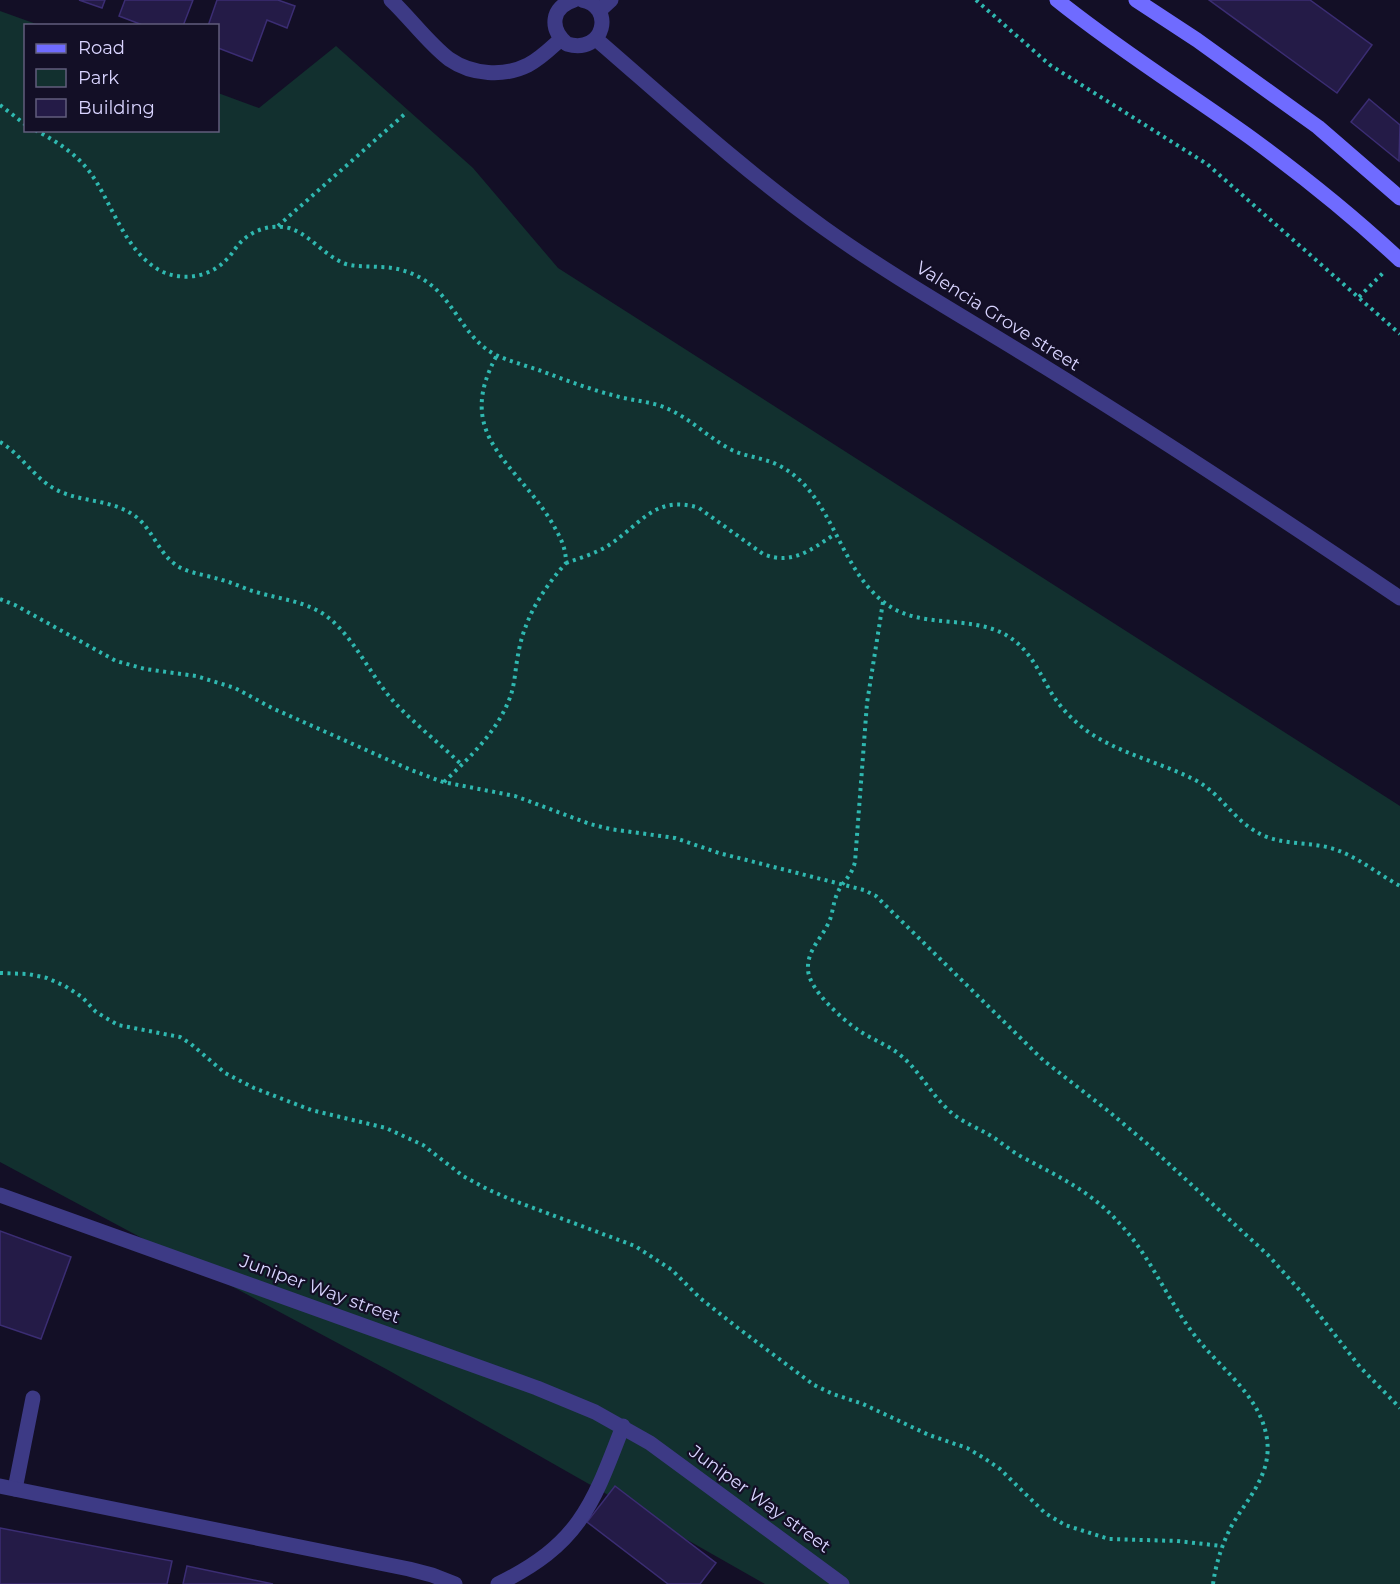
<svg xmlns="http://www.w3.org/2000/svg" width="1400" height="1584" font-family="Montserrat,sans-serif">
	<rect width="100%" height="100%" fill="#130f26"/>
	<path fill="#12302f" d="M 0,11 L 39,25 L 26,26 L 26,130 L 218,130 L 218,93 L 259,108 L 336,46 L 473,168 L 558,268 L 1400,806 L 1400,1584 L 765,1584 L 388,1370 L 0,1162 Z"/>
	<path fill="#241b47" stroke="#3b2d73" stroke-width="1.5" d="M 79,0 L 105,0 L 102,8 Z
		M 125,0 L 193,0 L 183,26 L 145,26 L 119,16 Z
		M 217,0 L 278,0 L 295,6 L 287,28 L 267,20 L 252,61 L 218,48 L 218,26 L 208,26 Z
		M 1209,0 L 1310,0 L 1372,45 L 1337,93 Z
		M 1369,99 L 1400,125 L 1399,161 L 1351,122 Z
		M 0,1231 L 71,1257 L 41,1339 L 0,1325 Z
		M 615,1486 L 716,1563 L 700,1584 L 668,1584 L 587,1522 Z
		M 0,1528 L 172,1561 L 167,1584 L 0,1584 Z
		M 187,1566 L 273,1584 L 183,1584 Z"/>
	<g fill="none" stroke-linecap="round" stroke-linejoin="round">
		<path stroke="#2fb8b0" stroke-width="4" stroke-dasharray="3 4.5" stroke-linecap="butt" d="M 976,0 L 1050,65 L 1207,164 L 1400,334
			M 0,105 L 26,125
			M 35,130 C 56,141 75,153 89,171 C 113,203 124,253 163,272 C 184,281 210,277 226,260 C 232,255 236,246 242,241 C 254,229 273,224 289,228 C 311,235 324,256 346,264 C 357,267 368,266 379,267 C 396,267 413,272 427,282 C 455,301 464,339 496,355 C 511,362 528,366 544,372 C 568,381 592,390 616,396 C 630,400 644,401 658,405 C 688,415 704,435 730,449 C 745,457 762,457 778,465 C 833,492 837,567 885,603 C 920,630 969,614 1006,635 C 1028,648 1036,666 1048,687 C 1057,704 1071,719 1087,731 C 1120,754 1160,762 1195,780 C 1224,795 1234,824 1267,837 C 1289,845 1312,842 1334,849 C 1358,857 1378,874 1400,886
			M 278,226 L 407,112
			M 1359,297 L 1383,273
			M 0,442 C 21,454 33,477 55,489 C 80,503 110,498 135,516 C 155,531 159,558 183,569 C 195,574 210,576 222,580 C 234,583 245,589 256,592 C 280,599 304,601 325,615 C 355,637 370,676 395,703 C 416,725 440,744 462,765
			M 566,563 C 580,558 597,553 609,545 C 641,524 656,494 699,508 L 763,554 C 792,566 812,549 835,534
			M 0,599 L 15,605 L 116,661 L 145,669 L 196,676 L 235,688 L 272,708 L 411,770 L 443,782 L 515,796 L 590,824 L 610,829 L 675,838 L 719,853 L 864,890 L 876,896 L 1043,1060 L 1107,1110 L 1144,1141 L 1268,1255 L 1303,1294 L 1360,1367 L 1400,1408
			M 883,602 L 867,703 L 855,862 C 851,878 842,881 837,894 C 833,903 833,913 829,922 C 822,938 807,950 808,969 C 808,989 842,1019 858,1030 C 871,1039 886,1044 899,1054 C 922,1072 933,1100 957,1117 C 966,1123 977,1128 986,1133 C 999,1140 1009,1150 1022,1157 C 1059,1177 1091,1191 1120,1224 C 1153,1259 1169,1305 1200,1342 C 1225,1372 1261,1398 1267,1439 C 1272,1474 1248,1498 1232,1525 C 1222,1544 1216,1563 1213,1584
			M 444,782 C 469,758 496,733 509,700 C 515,686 515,670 518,655 C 524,619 542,590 566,563 C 566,546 559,535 551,521 C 514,461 453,435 497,355
			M 0,973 L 28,974 L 47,978 L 65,986 L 82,997 L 96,1012 L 118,1025 L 180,1037 L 191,1044 L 225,1073 L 254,1088 L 311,1110 L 386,1128 L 423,1145 L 463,1176 L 487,1189 L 512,1200 L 635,1246 L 672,1270 L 700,1298 L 738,1328 L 814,1385 L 833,1394 L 863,1404 L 929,1435 L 967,1448 L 984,1458 L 1000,1469 L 1045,1513 L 1065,1525 L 1109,1539 L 1177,1541 L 1222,1546"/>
		<path stroke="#3d3a85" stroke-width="15" d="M 15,1489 L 33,1398"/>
		<path stroke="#3d3a85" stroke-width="15" d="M 391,0 C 410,18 429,44 449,59 C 472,75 504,77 528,65 C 540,59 551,48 561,39
			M 574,0 C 551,7 549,29 567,44 C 605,55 615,6 582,0
			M 599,11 L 611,0
			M 596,39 C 670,103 743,170 824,228 C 894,278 971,321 1045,367 C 1165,441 1283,519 1400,598
			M 0,1195 L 537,1388 L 595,1412 L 650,1443 L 842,1584
			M 0,1486 L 409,1569 L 432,1575 L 455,1584
			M 498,1584 C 579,1544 592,1507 623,1426"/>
		<path stroke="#6f6bff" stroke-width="15" d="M 1057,0 C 1119,50 1187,92 1251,138 C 1303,176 1354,217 1400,260
			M 1136,0 L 1197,40 L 1318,127 L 1400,198"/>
	</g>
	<g text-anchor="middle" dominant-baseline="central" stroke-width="4.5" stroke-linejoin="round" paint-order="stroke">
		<g font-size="18" fill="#d9d4ff" stroke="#130f26">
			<text transform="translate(998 316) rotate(32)">Valencia Grove street</text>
			<text transform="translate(320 1289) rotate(20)">Juniper Way street</text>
			<text transform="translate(760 1499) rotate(36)">Juniper Way street</text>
		</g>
	</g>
	<rect x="24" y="24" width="195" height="108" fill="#130f26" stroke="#625e7d" stroke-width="1.5"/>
	<rect x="36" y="44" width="30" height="9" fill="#6f6bff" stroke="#625e7d" stroke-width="1.5"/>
	<text x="78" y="54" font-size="18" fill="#d9d4ff">Road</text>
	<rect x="36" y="69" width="30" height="18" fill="#12302f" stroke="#625e7d" stroke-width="1.5"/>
	<text x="78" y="84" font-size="18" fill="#d9d4ff">Park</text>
	<rect x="36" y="99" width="30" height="18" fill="#241b47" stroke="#625e7d" stroke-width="1.5"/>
	<text x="78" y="114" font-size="18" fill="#d9d4ff">Building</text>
</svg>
